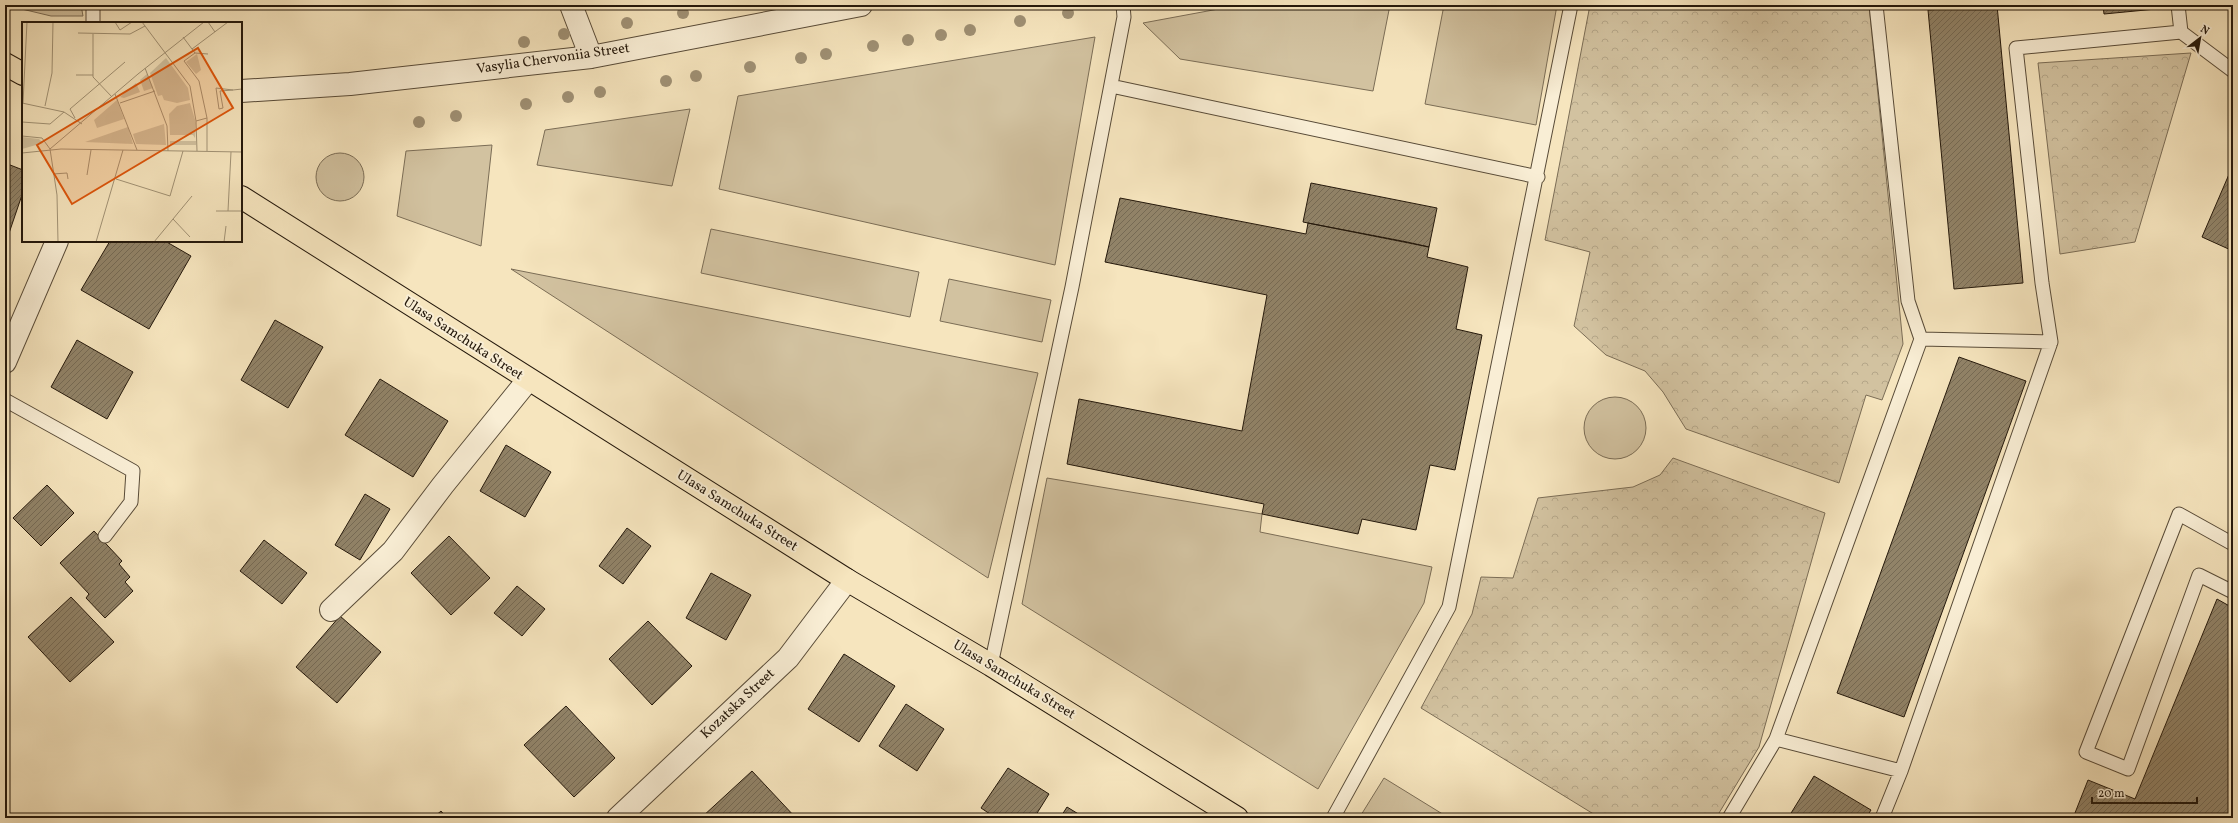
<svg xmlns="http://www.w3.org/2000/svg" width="2238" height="823" font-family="Vollkorn,serif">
	<defs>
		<pattern id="park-crowns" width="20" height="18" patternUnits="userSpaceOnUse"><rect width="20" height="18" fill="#d2c2a0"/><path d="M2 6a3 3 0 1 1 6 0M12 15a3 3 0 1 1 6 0" fill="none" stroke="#b4a688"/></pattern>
		<pattern id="building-hatch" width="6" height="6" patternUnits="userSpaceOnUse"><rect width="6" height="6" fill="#918368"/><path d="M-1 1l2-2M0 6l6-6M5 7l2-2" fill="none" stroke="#766a54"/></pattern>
	</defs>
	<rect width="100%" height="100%" fill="#f6e5be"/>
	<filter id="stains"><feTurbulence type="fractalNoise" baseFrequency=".005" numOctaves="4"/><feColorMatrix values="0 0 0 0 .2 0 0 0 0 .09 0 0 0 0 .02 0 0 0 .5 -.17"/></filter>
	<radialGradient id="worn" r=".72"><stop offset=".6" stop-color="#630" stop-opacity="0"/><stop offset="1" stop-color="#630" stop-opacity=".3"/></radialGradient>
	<path fill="#d2c2a0" stroke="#7b6d56" d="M 5,5 L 81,5 L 83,16 L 51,16 Z
		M 1240,5 L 1390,5 L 1373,91 L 1180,59 L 1143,23 Z
		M 1444,5 L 1557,5 L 1536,125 L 1425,104 Z
		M 1095,37 L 1055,265 L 719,189 L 738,96 Z
		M 690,109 L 672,186 L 537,165 L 545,130 Z
		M 492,145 L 481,246 L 397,216 L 406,151 Z
		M316 177a24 24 0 1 1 48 0a24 24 0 1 1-48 0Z
		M 711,229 L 919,272 L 910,317 L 701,273 Z
		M 511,269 L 1038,373 L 988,578 Z
		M 949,279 L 1051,300 L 1042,342 L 940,321 Z
		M1584 428a31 31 0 1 1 62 0a31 31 0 1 1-62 0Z
		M 1047,478 L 1262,514 L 1260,532 L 1432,567 L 1424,603 L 1318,789 L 1022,604 Z
		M 1384,778 L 1449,818 L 1366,818 L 1361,815 Z"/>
	<path fill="url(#park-crowns)" stroke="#7b6d56" d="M 1590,5 L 1869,5 L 1903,344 L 1882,400 L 1866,395 L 1839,483 L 1686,429 L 1663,392 L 1645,371 L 1606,355 L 1574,326 L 1590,252 L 1545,240 Z
		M 2191,53 L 2135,242 L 2060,254 L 2038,63 Z
		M 1673,458 L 1825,513 L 1759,747 L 1716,818 L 1600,818 L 1421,708 L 1472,614 L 1481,577 L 1513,578 L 1538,498 L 1633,487 L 1660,475 Z"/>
	<path fill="url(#building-hatch)" stroke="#24180b" d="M 1997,5 L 2023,283 L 1954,289 L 1928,10 Z
		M 2103,5 L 2155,5 L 2156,9 L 2104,14 Z
		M 5,163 L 23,170 L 23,192 L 5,245 Z
		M 2233,165 L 2233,251 L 2202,237 Z
		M 1311,183 L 1437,208 L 1429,247 L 1303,222 Z
		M 1120,198 L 1306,234 L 1308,223 L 1407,242 L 1429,247 L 1427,257 L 1468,267 L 1456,329 L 1482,335 L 1455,470 L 1430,465 L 1416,530 L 1362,519 L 1358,534 L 1262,514 L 1264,504 L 1067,464 L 1079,399 L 1242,431 L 1267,295 L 1105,262 Z
		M 110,241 L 165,241 L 191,256 L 149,329 L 81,290 Z
		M 275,320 L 323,347 L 288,408 L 241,380 Z
		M 77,340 L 133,372 L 107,419 L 51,387 Z
		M 1959,357 L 2026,381 L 1904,717 L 1837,693 Z
		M 380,379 L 448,421 L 413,477 L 345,435 Z
		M 506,445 L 551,472 L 525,517 L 480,491 Z
		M 47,485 L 74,513 L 41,546 L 13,518 Z
		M 365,494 L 390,509 L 360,560 L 335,545 Z
		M 627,528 L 651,546 L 623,584 L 599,566 Z
		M 94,531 L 122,561 L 119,564 L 130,577 L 125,582 L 133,591 L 105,618 L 86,598 L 89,594 L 60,563 Z
		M 449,536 L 490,578 L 451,615 L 411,573 Z
		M 264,540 L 307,573 L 282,604 L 240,571 Z
		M 711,573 L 751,595 L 726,640 L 686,618 Z
		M 517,586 L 545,609 L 522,636 L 494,613 Z
		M 71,597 L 114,642 L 70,682 L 28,637 Z
		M 2217,599 L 2233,608 L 2232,818 L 2073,818 L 2088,780 L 2135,799 Z
		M 340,616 L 381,652 L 337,703 L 296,667 Z
		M 648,621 L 692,666 L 652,705 L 609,659 Z
		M 844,654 L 895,686 L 859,742 L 808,709 Z
		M 906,704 L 944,729 L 917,771 L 879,746 Z
		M 566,706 L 615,758 L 574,797 L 524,745 Z
		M 1008,768 L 1049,794 L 1034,818 L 996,818 L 981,808 Z
		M 752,771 L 796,818 L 703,818 L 702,817 Z
		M 1814,776 L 1871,810 L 1866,818 L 1788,818 Z
		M 1067,807 L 1085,818 L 1060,818 Z
		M 441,811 L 447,818 L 433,818 Z"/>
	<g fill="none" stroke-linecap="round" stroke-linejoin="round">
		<defs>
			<path id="service" d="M 93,5 L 93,23
				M 2181,32 L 2233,71
				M 1111,86 L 1538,177
				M 1921,339 L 2051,342
				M 5,400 L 133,471 L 131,502 L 105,536
				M 2233,544 L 2179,514 L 2086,752 L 2128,769 L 2199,575 L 2233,592
				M 991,665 L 1072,287 L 1124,17 L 1123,5
				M 1776,739 L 1901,771 L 2051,342 L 2042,283 L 2016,48 L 2181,32 L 2178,5
				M 1333,818 L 1449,607 L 1571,5
				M 1729,818 L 1776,739 L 1921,339 L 1908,301 L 1876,5
				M 1882,818 L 1901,771"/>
			<path id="minor" d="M 571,5 L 591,57
				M 241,91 L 350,84 L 591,57 L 861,5
				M 5,362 L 57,241
				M 331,610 L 393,551 L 443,485 L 528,380
				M 618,818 L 788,658 L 847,580"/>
			<path id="primary" d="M 5,64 L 23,74
				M 241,197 L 847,580 L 991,665 L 1237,818"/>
		</defs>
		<use href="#service" stroke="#584b38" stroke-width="15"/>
		<use href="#minor" stroke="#584b38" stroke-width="24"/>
		<use href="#primary" stroke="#24180b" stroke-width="24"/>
		<use href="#service" stroke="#f9eed5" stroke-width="13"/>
		<use href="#minor" stroke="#f9eed5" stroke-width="22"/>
		<use href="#primary" stroke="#f6e5be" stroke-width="22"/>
	</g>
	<g fill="#9f9074">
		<circle cx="683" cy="13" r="6"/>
		<circle cx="1068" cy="13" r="6"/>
		<circle cx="1020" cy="21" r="6"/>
		<circle cx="627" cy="23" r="6"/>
		<circle cx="970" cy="30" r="6"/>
		<circle cx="564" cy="34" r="6"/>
		<circle cx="941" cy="35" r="6"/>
		<circle cx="908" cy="40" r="6"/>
		<circle cx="524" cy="42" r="6"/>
		<circle cx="873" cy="46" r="6"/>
		<circle cx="826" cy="54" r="6"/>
		<circle cx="801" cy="58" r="6"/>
		<circle cx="750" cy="67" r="6"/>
		<circle cx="696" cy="76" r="6"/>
		<circle cx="666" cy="81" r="6"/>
		<circle cx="600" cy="92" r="6"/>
		<circle cx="568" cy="97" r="6"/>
		<circle cx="526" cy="104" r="6"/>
		<circle cx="456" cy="116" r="6"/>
		<circle cx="419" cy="122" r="6"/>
	</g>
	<g text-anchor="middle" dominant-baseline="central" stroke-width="4" stroke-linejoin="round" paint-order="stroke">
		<g font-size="14" fill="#24180b" stroke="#f9eed5">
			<text transform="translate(553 59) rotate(-8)">Vasylia Chervoniia Street</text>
			<text transform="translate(463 339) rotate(33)">Ulasa Samchuka Street</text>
			<text transform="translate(737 511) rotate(32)">Ulasa Samchuka Street</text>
			<text transform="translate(1014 680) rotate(31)">Ulasa Samchuka Street</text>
			<text transform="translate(738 704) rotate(-43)">Kozatska Street</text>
		</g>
	</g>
	<g transform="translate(22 22)">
		<rect width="220" height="220" fill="#f6e5be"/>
		<path d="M 125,52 L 131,66 L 122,69 L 118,58 ZM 114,61 L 118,70 L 102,76 L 98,75 ZM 95,78 L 102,97 L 75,106 L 72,98 ZM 142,102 L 144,123 L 114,122 L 111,112 ZM 106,105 L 111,122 L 63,120 ZM 0,115 L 17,117 L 21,121 L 0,127 ZM 148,119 L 174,119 L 174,123 L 148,123 Z" fill="#d2c2a0"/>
		<path d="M 175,32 L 179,48 L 174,52 L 164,40 ZM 144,36 L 166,66 L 168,78 L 155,81 L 142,78 L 140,73 L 136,74 L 128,51 ZM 168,81 L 174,101 L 173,116 L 171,113 L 148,113 L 147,92 L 155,84 Z" fill="#d2c2a0"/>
		<path fill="none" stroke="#a29376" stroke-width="1" d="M 93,0 L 98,8 L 110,0M 120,0 L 168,64 L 174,99 L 175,129M 186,0 L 193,10M 56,11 L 108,12 L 123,4M 71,12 L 71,55 L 90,75M 161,15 L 173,31 L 162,39 L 177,59 L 185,96 L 174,99M 170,27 L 206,0M 173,31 L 186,32M 123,46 L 145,104 L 146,129M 54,53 L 71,53M 211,68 L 194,66 L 197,87 L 201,86 L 198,69 L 211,68 L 220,67M 93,72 L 115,128M 0,81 L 42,90 L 60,102M 1,81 L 5,0M 98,81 L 133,69M 23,84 L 30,51 L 31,0M 53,96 L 48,87 L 103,40M 185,96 L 185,129M 0,100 L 28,102 L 42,90M 0,114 L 20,116 L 28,127M 28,127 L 116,52 L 182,0M 28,127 L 35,173 L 36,220M 0,131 L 39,127 L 220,130M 31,152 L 45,151 L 46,157M 65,153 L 69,128M 94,157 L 148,174 L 161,129M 194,189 L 220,189M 206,189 L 209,130M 151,197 L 168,215M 74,220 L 101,128M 132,220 L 170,174M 202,220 L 204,204"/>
		<path fill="#de560c" fill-opacity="0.15" stroke="#de560c" stroke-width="2" d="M 176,26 L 211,86 L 50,182 L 15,123 Z"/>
		<rect width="220" height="220" fill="none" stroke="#24180b" stroke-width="2"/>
	</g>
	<rect width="2238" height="823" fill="none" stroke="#f6e5be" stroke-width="20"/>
	<rect x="6" y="6" width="2226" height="811" fill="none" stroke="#24180b" stroke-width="2"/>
	<rect x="10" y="10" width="2218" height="803" fill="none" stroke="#24180b"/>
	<g transform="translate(2200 38) rotate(31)" stroke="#f9eed5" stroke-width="3" paint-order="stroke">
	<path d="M0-3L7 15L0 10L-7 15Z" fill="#24180b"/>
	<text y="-6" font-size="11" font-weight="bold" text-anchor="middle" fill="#24180b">N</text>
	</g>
	<path d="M2092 797v6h105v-6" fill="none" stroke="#24180b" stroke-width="2"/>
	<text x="2098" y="797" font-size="12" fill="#24180b" stroke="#f9eed5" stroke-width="3" paint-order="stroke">20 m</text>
	<rect width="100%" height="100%" filter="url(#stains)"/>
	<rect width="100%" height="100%" fill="url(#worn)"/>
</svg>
